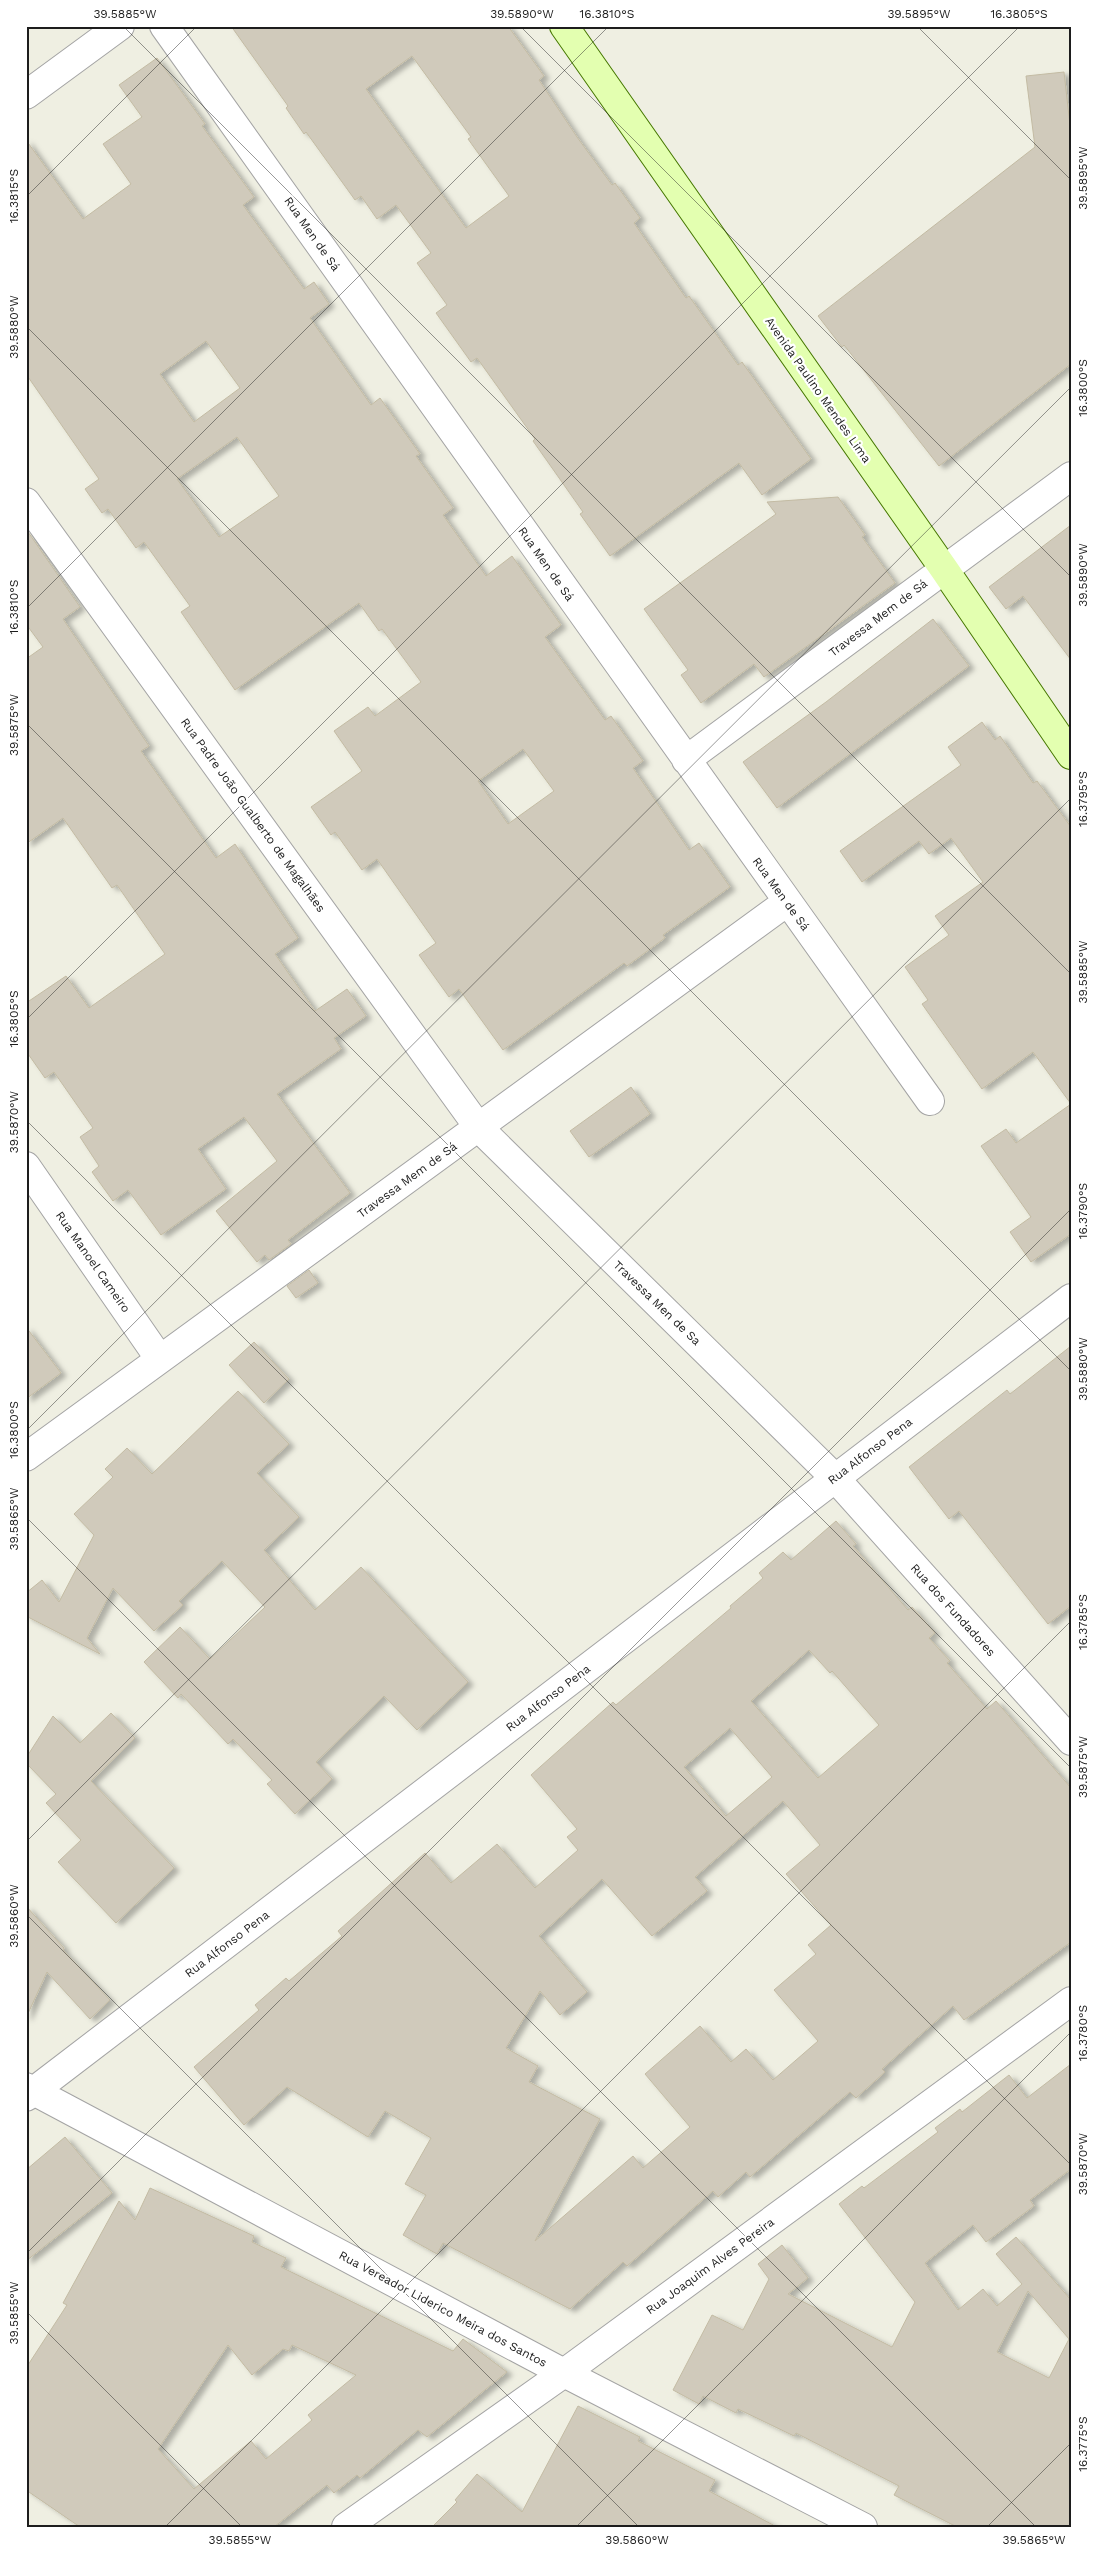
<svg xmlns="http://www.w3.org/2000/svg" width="1097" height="2553" font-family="'Work Sans',sans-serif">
	<defs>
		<filter id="shadow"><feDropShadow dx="5.5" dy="3" stdDeviation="2.5" flood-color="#0004"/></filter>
	</defs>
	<rect width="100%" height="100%" fill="#efefe2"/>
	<path fill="#d0cabb" stroke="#c3bba3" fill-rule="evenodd" filter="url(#shadow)" d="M 231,26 L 508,26 L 544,76 L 539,80 L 577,137 L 612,185 L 615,183 L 640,218 L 634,223 L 686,298 L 689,296 L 738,365 L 742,362 L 811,459 L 762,495 L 739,463 L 610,556 L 580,514 L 583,512 L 533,441 L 535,439 L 477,358 L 471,362 L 436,313 L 447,305 L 417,263 L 431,253 L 396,205 L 377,219 L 361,196 L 355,200 L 306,132 L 304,134 L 286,108 L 288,106 ZM 412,56 L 471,137 L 468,139 L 509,196 L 466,228 L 366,89 Z
		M 157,58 L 205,124 L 202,126 L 254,197 L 243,205 L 304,289 L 314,282 L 329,304 L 310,318 L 371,405 L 380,398 L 420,454 L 416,456 L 453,508 L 443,515 L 486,576 L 512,556 L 561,625 L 545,637 L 605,720 L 611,716 L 643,761 L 633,768 L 689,850 L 699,843 L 730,887 L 663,935 L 665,938 L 627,966 L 624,963 L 503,1050 L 459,989 L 449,997 L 419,955 L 436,943 L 377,859 L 362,870 L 335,832 L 331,835 L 311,807 L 362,771 L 334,731 L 368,707 L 375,716 L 421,682 L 382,629 L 379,631 L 359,603 L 235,690 L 181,612 L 190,606 L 144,542 L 136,548 L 108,509 L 102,513 L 85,489 L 99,479 L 26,374 L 26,140 L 83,219 L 131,184 L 103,144 L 142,117 L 119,85 ZM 206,341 L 240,388 L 194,422 L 160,374 ZM 237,437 L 279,496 L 219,537 L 177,479 ZM 523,749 L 554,791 L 508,824 L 478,781 Z
		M 1064,72 L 1071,134 L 1071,364 L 939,466 L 844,345 L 842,347 L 818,316 L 1035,147 L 1026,76 Z
		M 838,497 L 865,535 L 862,537 L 895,583 L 764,677 L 754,664 L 701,703 L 681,675 L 688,670 L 644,609 L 776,514 L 767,502 Z
		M 1071,525 L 1071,660 L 1023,596 L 1006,609 L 989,587 Z
		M 26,529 L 80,607 L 63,619 L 149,746 L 141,751 L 216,858 L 235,844 L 298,938 L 275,954 L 315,1011 L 347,989 L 366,1016 L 334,1038 L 341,1049 L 277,1094 L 350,1193 L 288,1240 L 291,1244 L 269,1260 L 265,1255 L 257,1262 L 216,1211 L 277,1161 L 244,1117 L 198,1149 L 226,1189 L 161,1235 L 128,1190 L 113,1201 L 92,1172 L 99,1166 L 80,1137 L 93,1128 L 54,1072 L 45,1078 L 26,1051 L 26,1003 L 66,976 L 89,1008 L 165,954 L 117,885 L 112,888 L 63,818 L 26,844 L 26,659 L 43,647 L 26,624 Z
		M 933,619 L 969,666 L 777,808 L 743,762 L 826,702 Z
		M 982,722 L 995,740 L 1000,736 L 1033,783 L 1037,781 L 1071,827 L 1071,1234 L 1031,1262 L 1010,1232 L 1031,1217 L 981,1146 L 1006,1129 L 1016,1143 L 1071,1104 L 1033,1052 L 982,1089 L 922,1004 L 928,1000 L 905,967 L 949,935 L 935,916 L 983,882 L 951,838 L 929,854 L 919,841 L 862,882 L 840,851 L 961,765 L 948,747 Z
		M 631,1087 L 650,1114 L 589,1157 L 570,1131 Z
		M 309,1270 L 318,1283 L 296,1298 L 287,1286 Z
		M 26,1327 L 61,1373 L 26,1399 Z
		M 254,1342 L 289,1379 L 264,1403 L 229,1365 Z
		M 1071,1346 L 1071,1606 L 1048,1624 L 959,1511 L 949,1519 L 909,1467 L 1007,1390 L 1010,1394 Z
		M 238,1391 L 289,1444 L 257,1473 L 299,1517 L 264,1550 L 315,1610 L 361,1567 L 468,1682 L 417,1730 L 384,1696 L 316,1762 L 332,1779 L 295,1814 L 267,1784 L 272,1780 L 233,1739 L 228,1744 L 181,1694 L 178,1698 L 144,1662 L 180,1627 L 210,1659 L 265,1607 L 222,1561 L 179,1601 L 183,1605 L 154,1631 L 113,1588 L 87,1638 L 100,1654 L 26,1616 L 26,1593 L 42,1580 L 59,1602 L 94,1535 L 74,1514 L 113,1477 L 105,1469 L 127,1448 L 152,1474 Z
		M 836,1521 L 856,1544 L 853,1546 L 908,1610 L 912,1607 L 935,1633 L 929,1638 L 950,1661 L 947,1663 L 987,1709 L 996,1701 L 1071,1788 L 1071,1942 L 964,2020 L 953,2006 L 882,2069 L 885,2072 L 856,2098 L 850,2092 L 750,2177 L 746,2172 L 718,2197 L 713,2191 L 627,2266 L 623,2262 L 570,2309 L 443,2243 L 437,2254 L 403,2235 L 426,2195 L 405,2184 L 431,2138 L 385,2111 L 368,2137 L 287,2087 L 244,2125 L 194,2067 L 259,2010 L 255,2005 L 286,1978 L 289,1981 L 342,1936 L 338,1931 L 425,1853 L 451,1883 L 497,1844 L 535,1888 L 578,1850 L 567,1837 L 577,1829 L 531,1775 L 613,1702 L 616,1705 L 731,1608 L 730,1606 L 763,1578 L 759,1573 L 783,1552 L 791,1560 ZM 809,1650 L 830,1673 L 832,1671 L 879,1725 L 818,1778 L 751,1701 ZM 730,1728 L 772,1777 L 726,1816 L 684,1767 ZM 783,1801 L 820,1845 L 786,1874 L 831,1925 L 808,1945 L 816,1954 L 774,1990 L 818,2041 L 773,2080 L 746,2049 L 731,2062 L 700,2026 L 645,2074 L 690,2127 L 643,2168 L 633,2156 L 535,2241 L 600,2119 L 529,2082 L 538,2066 L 506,2048 L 540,1991 L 560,2015 L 587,1992 L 539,1936 L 602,1879 L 652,1936 L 707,1891 L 695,1877 Z
		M 111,1713 L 135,1738 L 91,1781 L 174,1868 L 116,1923 L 58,1862 L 81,1840 L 46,1803 L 56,1794 L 26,1763 L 26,1758 L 53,1716 L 80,1743 Z
		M 26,1906 L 64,1948 L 63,1950 L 110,2000 L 90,2019 L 47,1972 L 26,2018 Z
		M 1071,2064 L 1071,2169 L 1030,2200 L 1034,2206 L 986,2242 L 973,2225 L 925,2263 L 958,2310 L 983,2289 L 997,2306 L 1022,2284 L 996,2254 L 1016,2237 L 1071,2300 L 1071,2527 L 957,2527 L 894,2495 L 899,2486 L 796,2433 L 794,2436 L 738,2409 L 736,2413 L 703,2396 L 699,2404 L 673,2390 L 712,2315 L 743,2330 L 769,2279 L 758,2264 L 782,2245 L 808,2278 L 788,2294 L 892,2347 L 915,2302 L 839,2204 L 862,2186 L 864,2188 L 938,2132 L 935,2128 L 960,2109 L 962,2112 L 1009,2075 L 1027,2098 ZM 1028,2291 L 1069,2339 L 1049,2378 L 997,2352 Z
		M 65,2137 L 112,2193 L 26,2261 L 26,2170 Z
		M 150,2188 L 254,2236 L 252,2242 L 286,2258 L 281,2267 L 453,2351 L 463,2339 L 507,2372 L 427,2437 L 418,2430 L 360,2478 L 357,2475 L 334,2493 L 327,2485 L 274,2527 L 80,2527 L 26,2490 L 26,2368 L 67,2305 L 63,2303 L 119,2201 L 135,2220 ZM 228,2345 L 252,2375 L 283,2349 L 289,2351 L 292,2345 L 356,2375 L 308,2415 L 312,2420 L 266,2459 L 251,2441 L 194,2489 L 158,2449 Z
		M 578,2406 L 640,2437 L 638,2441 L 715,2480 L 709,2491 L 777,2527 L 432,2527 L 457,2502 L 455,2500 L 477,2474 L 522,2512 Z"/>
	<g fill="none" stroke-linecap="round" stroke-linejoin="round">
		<defs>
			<path id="street" d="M 164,26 L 930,1101
				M 26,95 L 120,26
				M 26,502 L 479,1128 L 835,1478 L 1071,1741
				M 686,760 L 1071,476
				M 26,1166 L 159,1358
				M 26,1457 L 787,902
				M 26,2087 L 564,2373 L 863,2527
				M 26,2097 L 1071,1298
				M 346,2527 L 564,2373 L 1071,2001"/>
			<path id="secondary" d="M 564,26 L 944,569 L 1071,755"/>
		</defs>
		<use href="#street" stroke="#a4a4a4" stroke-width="30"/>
		<use href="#secondary" stroke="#467800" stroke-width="30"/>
		<use href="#street" stroke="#fff" stroke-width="28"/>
		<use href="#secondary" stroke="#e3ffb0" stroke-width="28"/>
	</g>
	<path fill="none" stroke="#1d1d1d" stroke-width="1" stroke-opacity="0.45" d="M 123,26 L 1071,974M 520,26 L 1071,577M 917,26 L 1071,180M 26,197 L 197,26M 26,326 L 1071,1371M 26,609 L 609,26M 26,723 L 1071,1768M 26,1020 L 1020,26M 26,1120 L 1071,2165M 26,1431 L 1071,387M 26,1517 L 1036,2527M 26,1842 L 1071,798M 26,1914 L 639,2527M 26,2254 L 1071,1209M 26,2311 L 242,2527M 165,2527 L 1071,1621M 576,2527 L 1071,2032M 987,2527 L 1071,2443"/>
	<g text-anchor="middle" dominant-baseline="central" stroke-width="4.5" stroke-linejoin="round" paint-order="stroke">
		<g font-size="12" fill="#1d1d1d" stroke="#fff">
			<text transform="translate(312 234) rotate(55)">Rua Men de Sá</text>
			<text transform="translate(818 390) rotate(55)">Avenida Paulino Mendes Lima</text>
			<text transform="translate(546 564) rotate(55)">Rua Men de Sá</text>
			<text transform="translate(878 618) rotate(-37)">Travessa Mem de Sá</text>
			<text transform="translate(253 815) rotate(54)">Rua Padre João Gualberto de Magalhães</text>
			<text transform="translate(781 894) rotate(54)">Rua Men de Sá</text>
			<text transform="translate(407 1180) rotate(-36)">Travessa Mem de Sá</text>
			<text transform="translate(93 1262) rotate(55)">Rua Manoel Cameiro</text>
			<text transform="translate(657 1303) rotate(44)">Travessa Men de Sa</text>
			<text transform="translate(870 1451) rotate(-37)">Rua Alfonso Pena</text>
			<text transform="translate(953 1610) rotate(48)">Rua dos Fundadores</text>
			<text transform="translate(548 1698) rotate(-37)">Rua Alfonso Pena</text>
			<text transform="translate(227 1944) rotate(-37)">Rua Alfonso Pena</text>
			<text transform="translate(710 2266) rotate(-36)">Rua Joaquim Alves Pereira</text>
			<text transform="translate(443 2309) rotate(28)">Rua Vereador Liderico Meira dos Santos</text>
		</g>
	</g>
	<rect width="1097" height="2553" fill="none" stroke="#ffffff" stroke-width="55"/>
	<rect x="28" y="28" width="1042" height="2498" fill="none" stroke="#1d1d1d" stroke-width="2"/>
	<g font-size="12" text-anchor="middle" fill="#1d1d1d">
		<text x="125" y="18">39.5885°W</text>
		<text x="522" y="18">39.5890°W</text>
		<text x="607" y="18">16.3810°S</text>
		<text x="919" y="18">39.5895°W</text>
		<text x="1019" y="18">16.3805°S</text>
		<text transform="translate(1083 178) rotate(-90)" y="4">39.5895°W</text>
		<text transform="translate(14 196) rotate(-90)" y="4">16.3815°S</text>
		<text transform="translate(14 327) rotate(-90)" y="4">39.5880°W</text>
		<text transform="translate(1083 388) rotate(-90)" y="4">16.3800°S</text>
		<text transform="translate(1083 575) rotate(-90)" y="4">39.5890°W</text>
		<text transform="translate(14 607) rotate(-90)" y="4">16.3810°S</text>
		<text transform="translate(14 725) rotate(-90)" y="4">39.5875°W</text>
		<text transform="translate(1083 799) rotate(-90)" y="4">16.3795°S</text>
		<text transform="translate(1083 972) rotate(-90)" y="4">39.5885°W</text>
		<text transform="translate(14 1019) rotate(-90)" y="4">16.3805°S</text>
		<text transform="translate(14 1122) rotate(-90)" y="4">39.5870°W</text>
		<text transform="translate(1083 1211) rotate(-90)" y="4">16.3790°S</text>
		<text transform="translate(1083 1369) rotate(-90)" y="4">39.5880°W</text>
		<text transform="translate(14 1430) rotate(-90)" y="4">16.3800°S</text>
		<text transform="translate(14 1519) rotate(-90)" y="4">39.5865°W</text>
		<text transform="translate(1083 1622) rotate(-90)" y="4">16.3785°S</text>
		<text transform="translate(1083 1767) rotate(-90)" y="4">39.5875°W</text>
		<text transform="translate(14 1916) rotate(-90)" y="4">39.5860°W</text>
		<text transform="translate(1083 2033) rotate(-90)" y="4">16.3780°S</text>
		<text transform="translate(1083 2164) rotate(-90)" y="4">39.5870°W</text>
		<text transform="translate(14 2313) rotate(-90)" y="4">39.5855°W</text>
		<text transform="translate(1083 2444) rotate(-90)" y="4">16.3775°S</text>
		<text x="240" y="2544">39.5855°W</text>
		<text x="637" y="2544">39.5860°W</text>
		<text x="1034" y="2544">39.5865°W</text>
	</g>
</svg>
